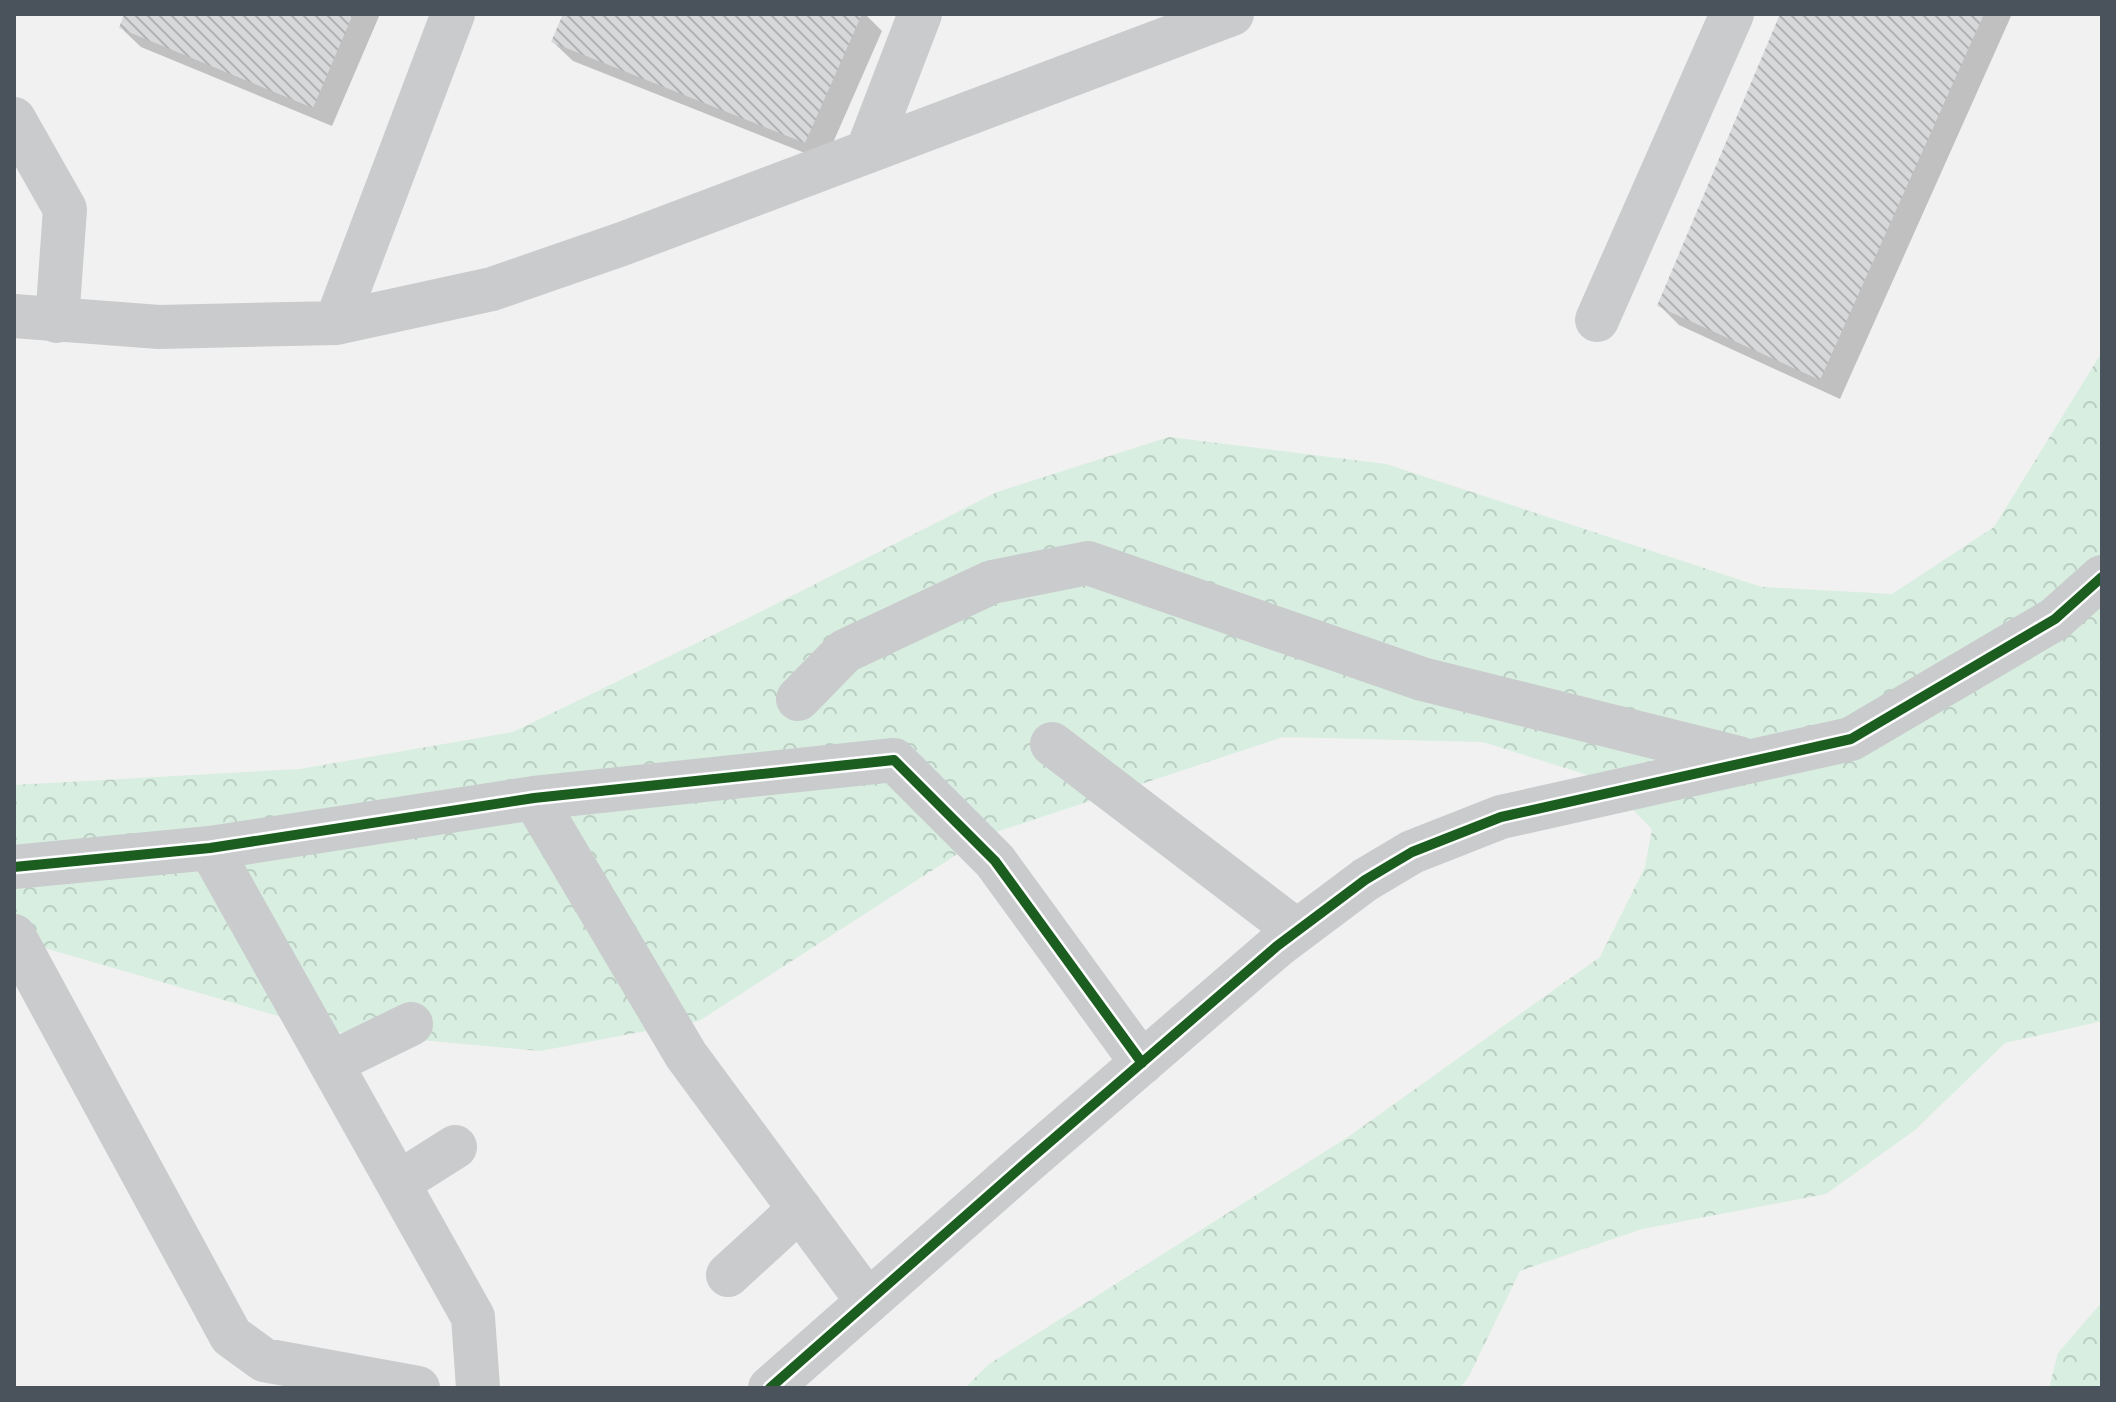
<svg xmlns="http://www.w3.org/2000/svg" width="2116" height="1402" font-family="Helvetica,sans-serif">
	<defs>
		<pattern id="forest-crowns" width="20" height="18" patternUnits="userSpaceOnUse" patternTransform="scale(2)"><rect width="20" height="18" fill="#d8eee0"/><path d="M2 6a3 3 0 1 1 6 0M12 15a3 3 0 1 1 6 0" fill="none" stroke="#bbcec3"/></pattern>
		<pattern id="building-back-hatch" width="6" height="6" patternUnits="userSpaceOnUse" patternTransform="scale(2)"><rect width="6" height="6" fill="#d7d8da"/><path d="M-1 5l2 2M0 0l6 6M5-1l2 2" fill="none" stroke="#b0b2b4"/></pattern>
	</defs>
	<rect width="100%" height="100%" fill="#f1f1f1"/>
	<path fill="url(#forest-crowns)" d="M 2102,352 L 2102,1021 L 2005,1043 L 1915,1130 L 1826,1194 L 1642,1229 L 1520,1271 L 1469,1376 L 1460,1388 L 965,1388 L 989,1364 L 1348,1137 L 1600,957 L 1645,867 L 1652,829 L 1603,780 L 1483,742 L 1283,737 L 987,835 L 699,1021 L 540,1051 L 333,1032 L 14,939 L 14,785 L 300,769 L 513,732 L 744,620 L 997,492 L 1169,437 L 1386,464 L 1762,587 L 1892,594 L 1994,527 Z
		M 2102,1302 L 2102,1388 L 2049,1388 L 2058,1353 Z"/>
	<path fill="#0003" d="M 126,14 L 380,14 L 332,126 L 141,47 L 121,28 Z
		M 565,14 L 865,14 L 882,31 L 825,161 L 573,61 L 553,42 Z
		M 1782,14 L 2012,14 L 1840,399 L 1679,325 L 1659,305 Z"/>
	<path fill="url(#building-back-hatch)" d="M 124,14 L 353,14 L 313,108 L 119,28 Z
		M 563,14 L 862,14 L 805,143 L 551,42 Z
		M 1780,14 L 1984,14 L 1820,380 L 1657,306 Z"/>
	<g fill="none" stroke-linecap="round" stroke-linejoin="round">
		<path stroke="#c9cbcc" stroke-width="44" d="M 14,119 L 65,209 L 57,321
			M 867,152 L 920,14
			M 14,316 L 159,327 L 336,323 L 492,289 L 622,244 L 1232,14
			M 1597,320 L 1732,14
			M 336,323 L 453,14
			M 798,699 L 845,651 L 992,582 L 1088,563 L 1422,679 L 1739,758
			M 1052,744 L 1297,931
			M 534,798 L 686,1055 L 868,1302
			M 210,848 L 473,1317 L 478,1388
			M 14,867 L 210,848 L 534,798 L 894,760 L 995,861 L 1142,1063
			M 14,936 L 231,1336 L 264,1360 L 418,1388
			M 331,1063 L 411,1024
			M 398,1183 L 455,1147
			M 728,1275 L 800,1209
			M 770,1388 L 1029,1160 L 1277,946 L 1365,880 L 1412,852 L 1501,817 L 1851,739 L 2055,619 L 2102,577"/>
		<defs>
			<path id="cycleway" d="M 14,867 L 210,848 L 534,798 L 894,760 L 995,861 L 1142,1063
				M 770,1388 L 1029,1160 L 1277,946 L 1365,880 L 1412,852 L 1501,817 L 1851,739 L 2055,619 L 2102,577"/>
		</defs>
		<use href="#cycleway" stroke="#fff" stroke-width="15"/>
		<use href="#cycleway" stroke="#1b5e20" stroke-width="10"/>
	</g>
	<rect width="2116" height="1402" fill="none" stroke="#4a535c" stroke-width="32"/>
</svg>
